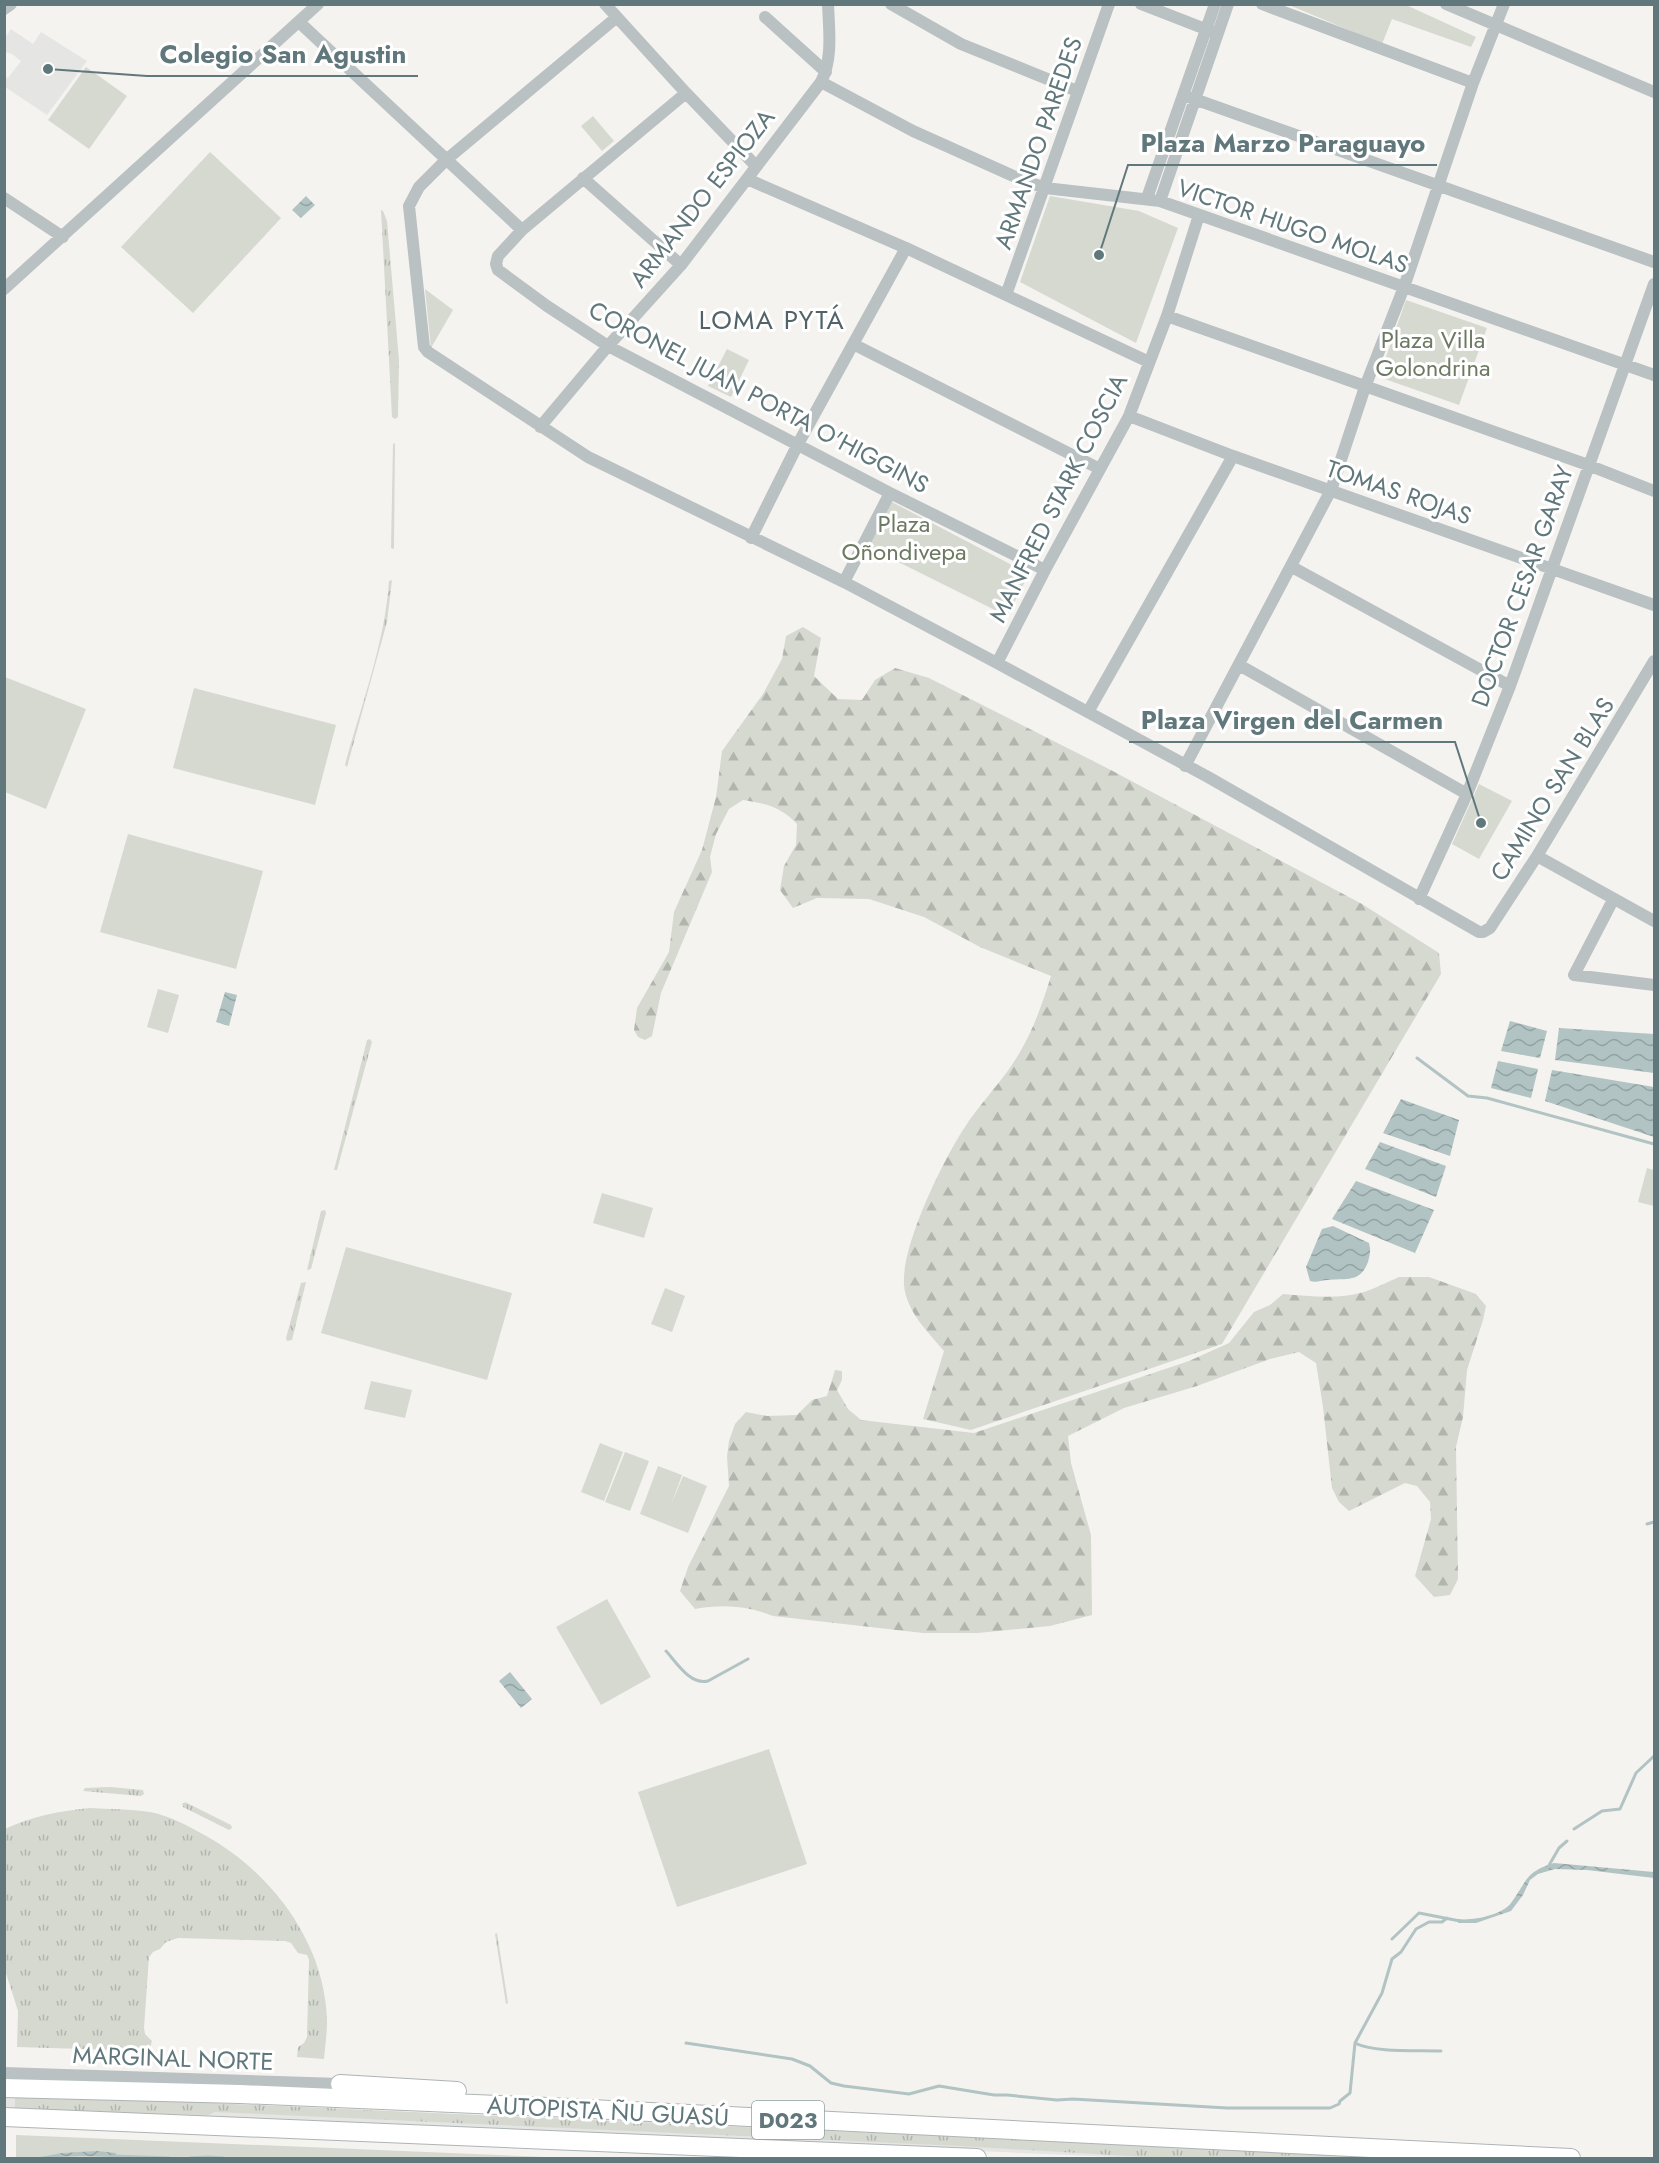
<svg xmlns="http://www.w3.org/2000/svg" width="1659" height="2163" font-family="Jost,sans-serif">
	<defs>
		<pattern id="grass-tufts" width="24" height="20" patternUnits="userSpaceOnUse" patternTransform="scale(1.5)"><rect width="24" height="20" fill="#d6d9d0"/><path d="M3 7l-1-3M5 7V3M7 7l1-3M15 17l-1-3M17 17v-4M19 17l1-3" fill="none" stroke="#b1b5ae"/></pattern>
		<pattern id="forest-firs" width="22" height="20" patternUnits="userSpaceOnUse" patternTransform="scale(1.5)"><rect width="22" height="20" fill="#d6d9d0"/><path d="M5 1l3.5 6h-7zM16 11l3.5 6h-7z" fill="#b1b5ae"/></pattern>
		<pattern id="water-waves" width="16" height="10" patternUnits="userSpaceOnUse" patternTransform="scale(1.5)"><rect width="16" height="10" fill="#b1c3c3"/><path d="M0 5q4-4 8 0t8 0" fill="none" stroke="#93a3a3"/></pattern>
	</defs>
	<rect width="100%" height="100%" fill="#f5f3f0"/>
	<path fill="#e5e5e4" d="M 11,29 L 33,44 L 41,32 L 87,61 L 47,115 L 5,87 L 5,76 L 8,78 L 21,61 L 12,54 L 5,52 L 5,38 Z
		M 5,2095 L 983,2136 L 1443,2158 L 1139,2158 L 5,2109 Z"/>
	<path fill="url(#grass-tufts)" d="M 381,210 L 383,211 L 387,221 L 399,360 L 398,417 L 395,419 L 392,417 Z
		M 395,443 L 394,548 L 393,549 L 391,548 L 393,444 Z
		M 392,580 L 387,622 L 347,767 L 345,765 C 361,705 385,643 389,581 Z
		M 370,1039 L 372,1042 L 337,1170 L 334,1170 L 367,1040 Z
		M 325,1210 L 326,1213 L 311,1269 L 307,1270 L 321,1211 Z
		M 306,1282 L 292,1340 L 287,1341 L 286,1338 L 301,1283 Z
		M 110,1787 L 143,1790 L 144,1794 L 141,1796 L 83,1791 L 85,1788 Z
		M 185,1802 L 231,1825 L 232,1828 L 229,1830 L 183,1807 L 182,1804 Z
		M 90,1808 C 110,1809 130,1809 150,1812 C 171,1816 190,1827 208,1837 C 273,1874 326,1945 327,2022 C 327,2034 325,2047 324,2059 L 297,2057 L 298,2047 L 304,2043 L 307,2037 L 309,1960 L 307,1955 L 298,1953 L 291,1943 L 285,1941 L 178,1938 L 166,1942 L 160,1949 L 153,1952 L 149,1957 L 144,2028 L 145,2034 L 152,2041 L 149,2051 L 17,2047 L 18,2011 L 5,1970 L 5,1829 C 32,1816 60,1811 90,1808 Z
		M 497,1933 L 508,2003 L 506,2004 L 495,1934 Z
		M 15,2094 L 1428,2158 L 1145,2157 L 959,2146 L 215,2112 L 208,2115 L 15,2110 Z"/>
	<path fill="url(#forest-firs)" d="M 803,627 L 821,638 L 814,676 L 838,699 L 862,700 L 875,680 L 895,668 L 929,678 L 1107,768 L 1362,904 L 1439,953 L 1441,974 L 1222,1344 L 971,1430 L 923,1419 L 944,1351 C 928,1332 906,1311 904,1285 C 901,1244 947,1151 971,1118 C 987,1096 1007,1075 1020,1052 C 1034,1028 1043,1002 1051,976 L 980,947 L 924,917 L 869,899 L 817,898 L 793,908 L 780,890 L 784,866 L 796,845 L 797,824 C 779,806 767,804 743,800 L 729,809 L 716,834 L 710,857 L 712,872 L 661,993 L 652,1036 L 645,1040 L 638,1037 L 634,1030 L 637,1008 L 669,952 L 674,912 L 702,850 L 716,797 L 722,751 L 763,694 L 782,659 L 786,636 Z
		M 1399,1277 L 1429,1277 L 1476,1294 L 1486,1306 L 1483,1320 L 1467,1370 L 1463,1417 L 1456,1447 L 1458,1579 L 1450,1595 L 1434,1597 L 1415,1576 L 1431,1519 L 1430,1502 L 1417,1486 L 1405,1483 L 1349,1511 L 1339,1502 L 1332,1488 L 1323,1407 L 1316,1363 L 1299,1352 L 1270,1359 L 1197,1386 L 1124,1408 L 1068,1436 L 1071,1463 L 1091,1535 L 1092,1615 L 1050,1626 L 978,1633 L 923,1633 L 773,1616 C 747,1606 723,1604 695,1609 L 680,1591 L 688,1567 L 729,1486 L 727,1457 L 729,1441 L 735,1424 L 746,1412 L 767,1416 L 797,1415 L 812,1400 L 827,1396 L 835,1370 L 842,1371 L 842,1380 L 837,1390 L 848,1409 L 861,1420 L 974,1433 L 1189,1361 L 1229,1343 L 1254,1312 L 1270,1305 L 1283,1294 C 1310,1296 1337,1300 1364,1292 C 1376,1288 1387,1282 1399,1277 Z"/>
	<path fill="#d6d9d0" d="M 1289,5 L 1406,5 L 1476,37 L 1471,47 L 1392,19 L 1382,44 Z
		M 86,67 L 127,96 L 89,149 L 48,120 Z
		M 593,116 L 614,141 L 602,151 L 581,126 Z
		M 210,152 L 281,218 L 193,313 L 121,247 Z
		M 1050,196 L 1139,211 L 1178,228 L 1136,343 L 1020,282 Z
		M 425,289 L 453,310 L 431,348 Z
		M 1406,300 L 1487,328 L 1459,405 L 1379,377 Z
		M 727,349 L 749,360 L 731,397 L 708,386 Z
		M 892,502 L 1029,574 L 1007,616 L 868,547 Z
		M 5,677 L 86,709 L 46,809 L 5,792 Z
		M 194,688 L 336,725 L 315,805 L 173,768 Z
		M 1479,784 L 1512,801 L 1479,859 L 1452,844 Z
		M 128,834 L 263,871 L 236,969 L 100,932 Z
		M 158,989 L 179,995 L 168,1033 L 147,1027 Z
		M 1647,1168 L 1654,1170 L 1654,1206 L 1638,1202 Z
		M 602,1193 L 653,1208 L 644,1238 L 593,1223 Z
		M 346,1247 L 512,1293 L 487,1380 L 321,1333 Z
		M 665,1288 L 685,1296 L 672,1332 L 651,1324 Z
		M 371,1381 L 412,1390 L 405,1418 L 364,1409 Z
		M 600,1443 L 623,1452 L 604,1501 L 581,1492 Z
		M 625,1452 L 649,1461 L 630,1511 L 605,1502 Z
		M 658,1466 L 682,1475 L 671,1505 L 683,1476 L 707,1486 L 688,1533 L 640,1514 Z
		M 607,1599 L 651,1677 L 601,1705 L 556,1627 Z
		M 769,1749 L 807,1864 L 677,1907 L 638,1792 Z
		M 16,2135 L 571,2158 L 16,2158 Z"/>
	<path fill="url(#water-waves)" d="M 306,196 L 315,205 L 301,218 L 292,210 Z
		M 225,992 L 237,995 L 229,1026 L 216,1022 Z
		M 1510,1021 L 1547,1031 L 1540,1058 L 1501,1051 Z
		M 1559,1028 L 1654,1034 L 1654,1073 L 1555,1060 Z
		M 1498,1061 L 1538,1069 L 1531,1098 L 1491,1088 Z
		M 1552,1070 L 1654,1087 L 1654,1137 L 1545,1101 Z
		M 1401,1099 L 1459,1120 L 1450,1156 L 1383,1133 Z
		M 1380,1142 L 1446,1166 L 1436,1197 L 1365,1169 Z
		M 1356,1181 L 1434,1210 L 1415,1253 L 1332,1219 Z
		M 1333,1226 L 1369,1243 C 1371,1251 1370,1254 1368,1262 C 1360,1283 1347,1278 1328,1280 C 1321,1280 1317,1283 1310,1281 L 1306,1267 L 1322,1229 Z
		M 510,1672 L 532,1699 L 521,1708 L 499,1681 Z
		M 1554,1863 L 1654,1872 L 1654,1878 L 1587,1870 L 1555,1869 L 1538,1874 L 1530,1880 L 1523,1895 L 1511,1911 L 1476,1923 L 1458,1923 L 1458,1919 C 1473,1921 1502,1915 1511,1903 C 1527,1881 1525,1872 1554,1863 Z
		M 97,2151 L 116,2153 L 115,2157 L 80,2156 L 35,2158 L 62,2153 Z"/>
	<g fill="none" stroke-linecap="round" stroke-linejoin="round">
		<path stroke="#b1c3c3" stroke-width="3" d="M 1417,1058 L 1468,1096 L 1487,1098 L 1654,1144
			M 1647,1524 L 1654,1522
			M 666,1651 C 677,1663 690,1685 708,1681 L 748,1659
			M 1574,1829 L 1602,1811 L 1620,1809 L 1636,1773 L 1654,1756
			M 1548,1867 L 1559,1848 L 1567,1841
			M 1392,1939 L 1419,1913 L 1460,1921
			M 686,2043 L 792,2059 L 810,2066 L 831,2083 L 844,2086 L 909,2094 L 939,2086 L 994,2095 L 1007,2095 L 1057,2100 L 1073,2099 L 1227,2108 L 1330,2108 L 1339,2104 L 1340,2101 L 1350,2093 L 1355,2043 L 1382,1993 L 1392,1959 L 1401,1952 L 1416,1929 L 1429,1922 L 1442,1922 L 1447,1918
			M 1355,2043 C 1374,2053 1418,2050 1441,2051
			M 112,2156 L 169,2158
			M 190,2158 L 208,2157 L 223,2158"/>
		<defs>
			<path id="highway" d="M 340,2084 L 457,2091
				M 4,2088 L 240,2094 L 571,2108 L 1571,2158
				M 4,2117 L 977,2158"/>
		</defs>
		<use href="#highway" stroke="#aeb4b6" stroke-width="20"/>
		<path stroke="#bac1c3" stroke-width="12" d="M 605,4 L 686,93 L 755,165
			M 891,4 L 961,44 L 1077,91
			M 1141,4 L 1213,32
			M 1262,4 L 1473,83
			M 1446,4 L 1654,92
			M 4,9 L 11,4
			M 617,17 L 446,160 L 419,187 L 409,206 L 424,347 L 428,352 L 588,457 L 844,582 L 997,663 L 1208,777 L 1479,932 L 1483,932 L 1490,928 L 1537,856 L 1654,661
			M 765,17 L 826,72
			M 299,22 L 522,230
			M 821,82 L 913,131 L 1020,179 L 1045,188 L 1160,201 L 1654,375
			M 686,93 L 522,230 L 498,256 L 496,264 L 498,270 L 547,306 L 608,346 L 890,493 L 1045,570
			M 1183,95 L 1654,262
			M 583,178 L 681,265
			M 747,179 L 906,248 L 1149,362
			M 4,198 L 63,237
			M 1147,198 L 1215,4
			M 1160,201 L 1228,4
			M 4,289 L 318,4
			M 1006,295 L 1109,4
			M 1167,316 L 1588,465 L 1654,491
			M 853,344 L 1100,469
			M 1129,416 L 1233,456 L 1654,605
			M 540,427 L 608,346 L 681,265 L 821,82 C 833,59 829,30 828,4
			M 751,538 L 798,444 L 906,248
			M 1292,567 L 1510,686
			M 844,582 L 890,493
			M 997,663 L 1045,570 L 1129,416 L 1167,316 L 1199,215
			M 1239,665 L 1467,794
			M 1088,712 L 1233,456
			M 1185,766 L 1331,490 L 1365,387 L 1404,287 L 1473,83 L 1504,4
			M 1537,856 L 1654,921
			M 1419,899 L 1467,794 L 1510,686 L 1654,284
			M 1613,900 L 1574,975 L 1654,985
			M 4,2073 L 340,2084"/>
		<use href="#highway" stroke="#fff" stroke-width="18"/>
	</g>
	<g text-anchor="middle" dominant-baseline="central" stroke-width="6" stroke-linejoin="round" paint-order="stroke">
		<rect fill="#fff" stroke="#90a0a3" stroke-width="1.5" x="752" y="2101" width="72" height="38" rx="4.5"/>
		<g font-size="22" font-weight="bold" fill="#60777b">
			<text x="788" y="2120">D023</text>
		</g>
		<g font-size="24" fill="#60777b" stroke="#fff">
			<text transform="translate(1038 143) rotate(-71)">ARMANDO PAREDES</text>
			<text transform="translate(702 198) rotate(-52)">ARMANDO ESPIOZA</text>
			<text transform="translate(1293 226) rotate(19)">VICTOR HUGO MOLAS</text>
			<text transform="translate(759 397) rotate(28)">CORONEL JUAN PORTA O'HIGGINS</text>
			<text transform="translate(1399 492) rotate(19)">TOMAS ROJAS</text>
			<text transform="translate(1058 498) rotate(-63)">MANFRED STARK COSCIA</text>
			<text transform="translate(1522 586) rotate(-70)">DOCTOR CESAR GARAY</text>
			<text transform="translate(1552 789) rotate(-58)">CAMINO SAN BLAS</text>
			<text transform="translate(173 2058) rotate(2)">MARGINAL NORTE</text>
			<text transform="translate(608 2111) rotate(3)">AUTOPISTA ÑU GUASÚ</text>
		</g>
		<g font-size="24" fill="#6d7962" stroke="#fff">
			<text x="1433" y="339">Plaza Villa<tspan x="1433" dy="28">Golondrina</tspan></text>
			<text x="904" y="523">Plaza<tspan x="904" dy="28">Oñondivepa</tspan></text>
		</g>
		<g font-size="26" letter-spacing="1.5" fill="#516367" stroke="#fff">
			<text x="772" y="320">LOMA PYTÁ</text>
		</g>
	</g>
	<path fill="none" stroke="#60777b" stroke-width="2" d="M48 69L147 76H418M1099 255L1128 165H1437M1481 823L1455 742H1129"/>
	<g fill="#60777b" stroke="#fff" stroke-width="2">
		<circle cx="48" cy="69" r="6"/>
		<circle cx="1099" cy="255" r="6"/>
		<circle cx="1481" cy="823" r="6"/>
	</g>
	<g font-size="26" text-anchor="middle" font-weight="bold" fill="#60777b" stroke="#fff" stroke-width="6" stroke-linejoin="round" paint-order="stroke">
		<text x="283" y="63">Colegio San Agustin</text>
		<text x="1283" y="152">Plaza Marzo Paraguayo</text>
		<text x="1292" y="729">Plaza Virgen del Carmen</text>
	</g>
	<rect width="1659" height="2163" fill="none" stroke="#60777b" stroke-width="12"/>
</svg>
